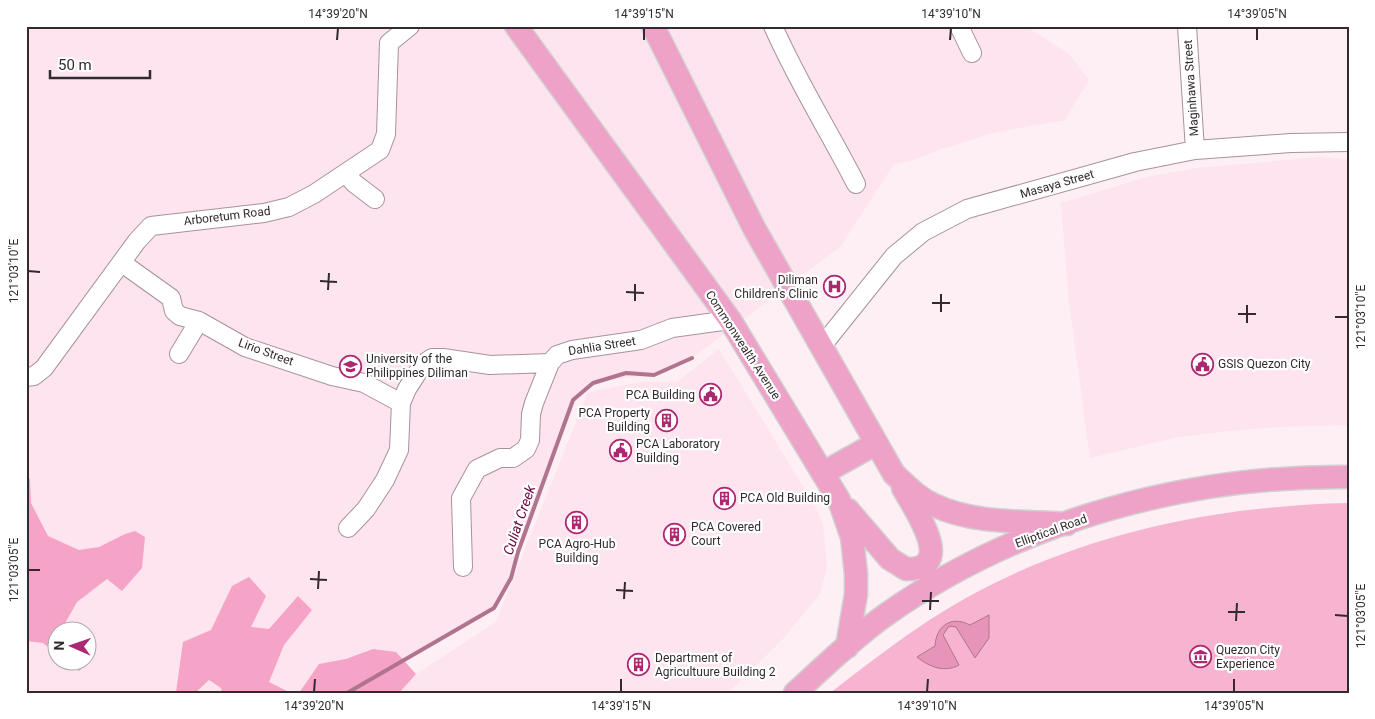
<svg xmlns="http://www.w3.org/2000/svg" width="1375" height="719" font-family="Roboto,sans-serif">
	<rect width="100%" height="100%" fill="#fdeff4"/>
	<path fill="#fde4ee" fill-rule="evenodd" d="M 26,26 L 1025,26 L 1069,54 L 1089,80 L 1065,120 L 993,133 L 933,152 L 915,160 L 894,164 L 840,247 L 692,358 L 654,375 L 592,381 L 573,400 L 518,552 L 511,578 L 494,608 L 347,693 L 26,693 ZM 58,632 L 88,632 L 88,662 L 58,662 Z
		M 1322,157 L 1349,160 L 1349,425 L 1277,427 L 1219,432 L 1174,438 L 1090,458 L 1069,302 L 1061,203 L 1146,177 L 1197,168 Z
		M 719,349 L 815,506 L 823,525 L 827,567 L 820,594 L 782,640 L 728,693 L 396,693 L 416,674 L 496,622 L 588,392 L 642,382 L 677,382 Z"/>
	<path fill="#f6b4d0" d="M 1349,503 L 1349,693 L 830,693 C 863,667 896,642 931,619 C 1055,539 1203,506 1349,503 Z"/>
	<path fill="#f6a3c8" d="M 26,477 L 30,479 L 31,503 L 48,536 L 79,550 L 99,547 L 125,534 L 135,531 L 145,537 L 142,568 L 122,591 L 107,579 L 77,602 L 63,627 L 68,631 L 58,632 L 57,654 L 43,643 L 26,641 Z
		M 249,577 L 266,596 L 251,627 L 269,629 L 298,596 L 312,610 L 284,645 L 269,682 L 291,693 L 222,693 L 221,688 L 209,680 L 195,693 L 176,692 L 183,642 L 211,630 L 232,586 Z
		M 373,649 L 396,652 L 416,674 L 399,693 L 299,693 L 319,664 L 346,659 Z
		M 67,662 L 86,662 L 87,664 L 79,671 Z"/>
	<path fill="#e694b8" stroke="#b0748e" d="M 989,615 L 989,638 L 975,658 L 956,627 L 949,626 L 943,635 L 959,665 C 945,673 929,667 917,657 L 935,646 C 936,626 951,615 970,625 Z"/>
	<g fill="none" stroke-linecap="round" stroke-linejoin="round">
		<path stroke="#b0748e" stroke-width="4" d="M 347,693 L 494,608 L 511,578 L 518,552 L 573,400 L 593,383 L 626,373 L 654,375 L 692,358"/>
		<defs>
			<path id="minor" d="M 773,26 C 797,81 829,131 856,184
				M 959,26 L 972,53
				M 1187,26 L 1195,150
				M 346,174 L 354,183 L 375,199
				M 122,263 L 171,298 L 174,311 L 180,316 L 199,321 L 245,347 L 332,376 L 364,383 L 401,403
				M 822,346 L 894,256 L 923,232 L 967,209 L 1135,162 L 1195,150 L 1291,143 L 1349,142
				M 179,354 L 199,321
				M 26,377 L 34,376 L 44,368 L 137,241 L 151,226 L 264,213 L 289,207 L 314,194 L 380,150 L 386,134 L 389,43 L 410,26
				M 348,528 L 366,509 L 385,480 L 399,450 L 401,403 L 407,389 L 423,364 L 432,358 L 443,358 L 490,365 L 550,363
				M 463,567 L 461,498 L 477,469 L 500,458 L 513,458 L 526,449 L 530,440 L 531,414 L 534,403 L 550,363 L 557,355 L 572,350 L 641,340 L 672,328 L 730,320"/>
			<path id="major" d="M 516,26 L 730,320 L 839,500 L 852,537 L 856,574 L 856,594 L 847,647
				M 653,26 L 754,228 L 894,474 C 907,486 918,498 934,505 C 973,524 1024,521 1067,524
				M 823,473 L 875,444
				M 848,510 L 890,559 L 906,569 C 958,570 914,508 903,488
				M 795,693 C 825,666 854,637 887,614 C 1020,520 1188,475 1349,477"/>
		</defs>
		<use href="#minor" stroke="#a8929b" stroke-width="20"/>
		<use href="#major" stroke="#d2d0d1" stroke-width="25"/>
		<use href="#minor" stroke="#fff" stroke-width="18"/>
		<use href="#major" stroke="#eea2c8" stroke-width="22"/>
	</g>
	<path fill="none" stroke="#322a2d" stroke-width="2" d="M 337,40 L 338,28M 644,40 L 644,28M 950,40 L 951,28M 1257,40 L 1257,28M 28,271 L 40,272M 320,281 L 337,282M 328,290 L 329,273M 626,292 L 644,293M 635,301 L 635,284M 932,303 L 950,303M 941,312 L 941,294M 1238,314 L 1256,314M 1335,317 L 1348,317M 1247,323 L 1247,305M 28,570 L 40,570M 310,579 L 327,580M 318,589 L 319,571M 616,590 L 633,591M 624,599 L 625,582M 922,601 L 939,601M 930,610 L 931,592M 1228,612 L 1245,612M 1335,615 L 1348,616M 1236,621 L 1237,603M 314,692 L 315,679M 621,692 L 621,679M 927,692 L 928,679M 1234,692 L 1234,679"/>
	<defs>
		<symbol id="hospital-ring" viewBox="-11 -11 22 22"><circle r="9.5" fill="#fff" stroke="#ac2871" stroke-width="1.5"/><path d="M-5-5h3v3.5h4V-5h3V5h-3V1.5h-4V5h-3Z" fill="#ac2871"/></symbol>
		<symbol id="civic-ring" viewBox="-11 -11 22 22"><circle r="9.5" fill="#fff" stroke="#ac2871" stroke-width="1.5"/><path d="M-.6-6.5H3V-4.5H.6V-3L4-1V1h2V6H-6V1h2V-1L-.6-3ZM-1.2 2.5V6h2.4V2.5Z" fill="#ac2871"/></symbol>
		<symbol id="university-ring" viewBox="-11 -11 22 22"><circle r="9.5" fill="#fff" stroke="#ac2871" stroke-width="1.5"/><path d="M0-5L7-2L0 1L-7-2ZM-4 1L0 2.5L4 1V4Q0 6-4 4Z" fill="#ac2871"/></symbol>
		<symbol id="building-ring" viewBox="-11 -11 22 22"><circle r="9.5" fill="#fff" stroke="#ac2871" stroke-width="1.5"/><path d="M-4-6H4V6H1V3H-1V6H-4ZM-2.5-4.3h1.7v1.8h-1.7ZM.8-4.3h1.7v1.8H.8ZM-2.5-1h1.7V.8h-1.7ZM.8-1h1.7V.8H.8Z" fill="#ac2871"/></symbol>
		<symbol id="museum-ring" viewBox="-11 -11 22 22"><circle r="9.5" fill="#fff" stroke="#ac2871" stroke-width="1.5"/><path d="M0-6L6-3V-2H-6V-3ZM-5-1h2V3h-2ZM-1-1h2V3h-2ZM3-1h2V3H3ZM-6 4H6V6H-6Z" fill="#ac2871"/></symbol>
	</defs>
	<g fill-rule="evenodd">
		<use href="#hospital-ring" x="822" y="274" width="25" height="25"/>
		<use href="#civic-ring" x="1190" y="352" width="25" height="25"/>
		<use href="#university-ring" x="338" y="354" width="25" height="25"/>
		<use href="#civic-ring" x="698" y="382" width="25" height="25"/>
		<use href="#building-ring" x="654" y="408" width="25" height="25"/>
		<use href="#civic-ring" x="608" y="438" width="25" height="25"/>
		<use href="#building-ring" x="712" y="486" width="25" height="25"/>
		<use href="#building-ring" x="564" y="510" width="25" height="25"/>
		<use href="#building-ring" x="662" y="522" width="25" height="25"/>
		<use href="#museum-ring" x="1188" y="644" width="25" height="25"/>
		<use href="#building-ring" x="626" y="652" width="25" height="25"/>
	</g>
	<g text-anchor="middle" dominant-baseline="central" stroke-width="4.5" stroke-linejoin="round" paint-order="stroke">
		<g font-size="12" fill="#322a2d" stroke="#fff">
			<text transform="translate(1191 88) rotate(-94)">Maginhawa Street</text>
			<text transform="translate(1057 184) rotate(-16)">Masaya Street</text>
			<text transform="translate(227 216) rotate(-7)">Arboretum Road</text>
			<text transform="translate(743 345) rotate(57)">Commonwealth Avenue</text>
			<text transform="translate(602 346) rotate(-9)">Dahlia Street</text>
			<text transform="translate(266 352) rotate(20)">Lirio Street</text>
			<text transform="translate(1051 531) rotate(-20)">Elliptical Road</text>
		</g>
		<g font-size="12" fill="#322a2d" stroke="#fff" text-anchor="start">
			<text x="818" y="280" text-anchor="end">Diliman<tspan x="818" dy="14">Children's Clinic</tspan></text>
			<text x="366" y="359">University of the<tspan x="366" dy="14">Philippines Diliman</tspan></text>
			<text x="1218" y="364">GSIS Quezon City</text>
			<text x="695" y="395" text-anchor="end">PCA Building</text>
			<text x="650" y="413" text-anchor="end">PCA Property<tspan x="650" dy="14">Building</tspan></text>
			<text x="636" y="444">PCA Laboratory<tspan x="636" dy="14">Building</tspan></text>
			<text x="740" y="498">PCA Old Building</text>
			<text x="691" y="527">PCA Covered<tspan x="691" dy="14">Court</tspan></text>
			<text x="577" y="544" text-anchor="middle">PCA Agro-Hub<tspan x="577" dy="14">Building</tspan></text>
			<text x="1216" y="650">Quezon City<tspan x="1216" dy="14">Experience</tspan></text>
			<text x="655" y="658">Department of<tspan x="655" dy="14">Agricultuure Building 2</tspan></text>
		</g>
		<g font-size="14" font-style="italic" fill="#670440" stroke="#fff">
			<text transform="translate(519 520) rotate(-71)">Culiat Creek</text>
		</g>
	</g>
	<rect width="1375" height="719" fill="none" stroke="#ffffff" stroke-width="55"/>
	<g transform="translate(72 646) rotate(272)"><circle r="24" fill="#ffffff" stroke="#adaaab"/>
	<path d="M0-4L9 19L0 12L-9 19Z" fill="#ac2871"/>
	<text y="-8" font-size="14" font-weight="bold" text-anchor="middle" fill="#322a2d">N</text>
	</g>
	<path d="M50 70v8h100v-8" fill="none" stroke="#322a2d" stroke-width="2.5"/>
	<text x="58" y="70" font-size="15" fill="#322a2d" stroke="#ffffff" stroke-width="4" paint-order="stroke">50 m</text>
	<rect x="28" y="28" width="1320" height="664" fill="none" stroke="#322a2d" stroke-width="2"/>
	<g font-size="12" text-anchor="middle" fill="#322a2d">
		<text x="338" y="18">14°39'20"N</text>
		<text x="644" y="18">14°39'15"N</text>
		<text x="951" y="18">14°39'10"N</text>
		<text x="1257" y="18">14°39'05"N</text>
		<text transform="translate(14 271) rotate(-90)" y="4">121°03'10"E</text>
		<text transform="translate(1361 317) rotate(-90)" y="4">121°03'10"E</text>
		<text transform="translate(14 570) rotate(-90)" y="4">121°03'05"E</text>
		<text transform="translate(1361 616) rotate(-90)" y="4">121°03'05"E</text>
		<text x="314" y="710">14°39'20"N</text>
		<text x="621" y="710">14°39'15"N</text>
		<text x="927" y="710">14°39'10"N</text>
		<text x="1234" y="710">14°39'05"N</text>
	</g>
</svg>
